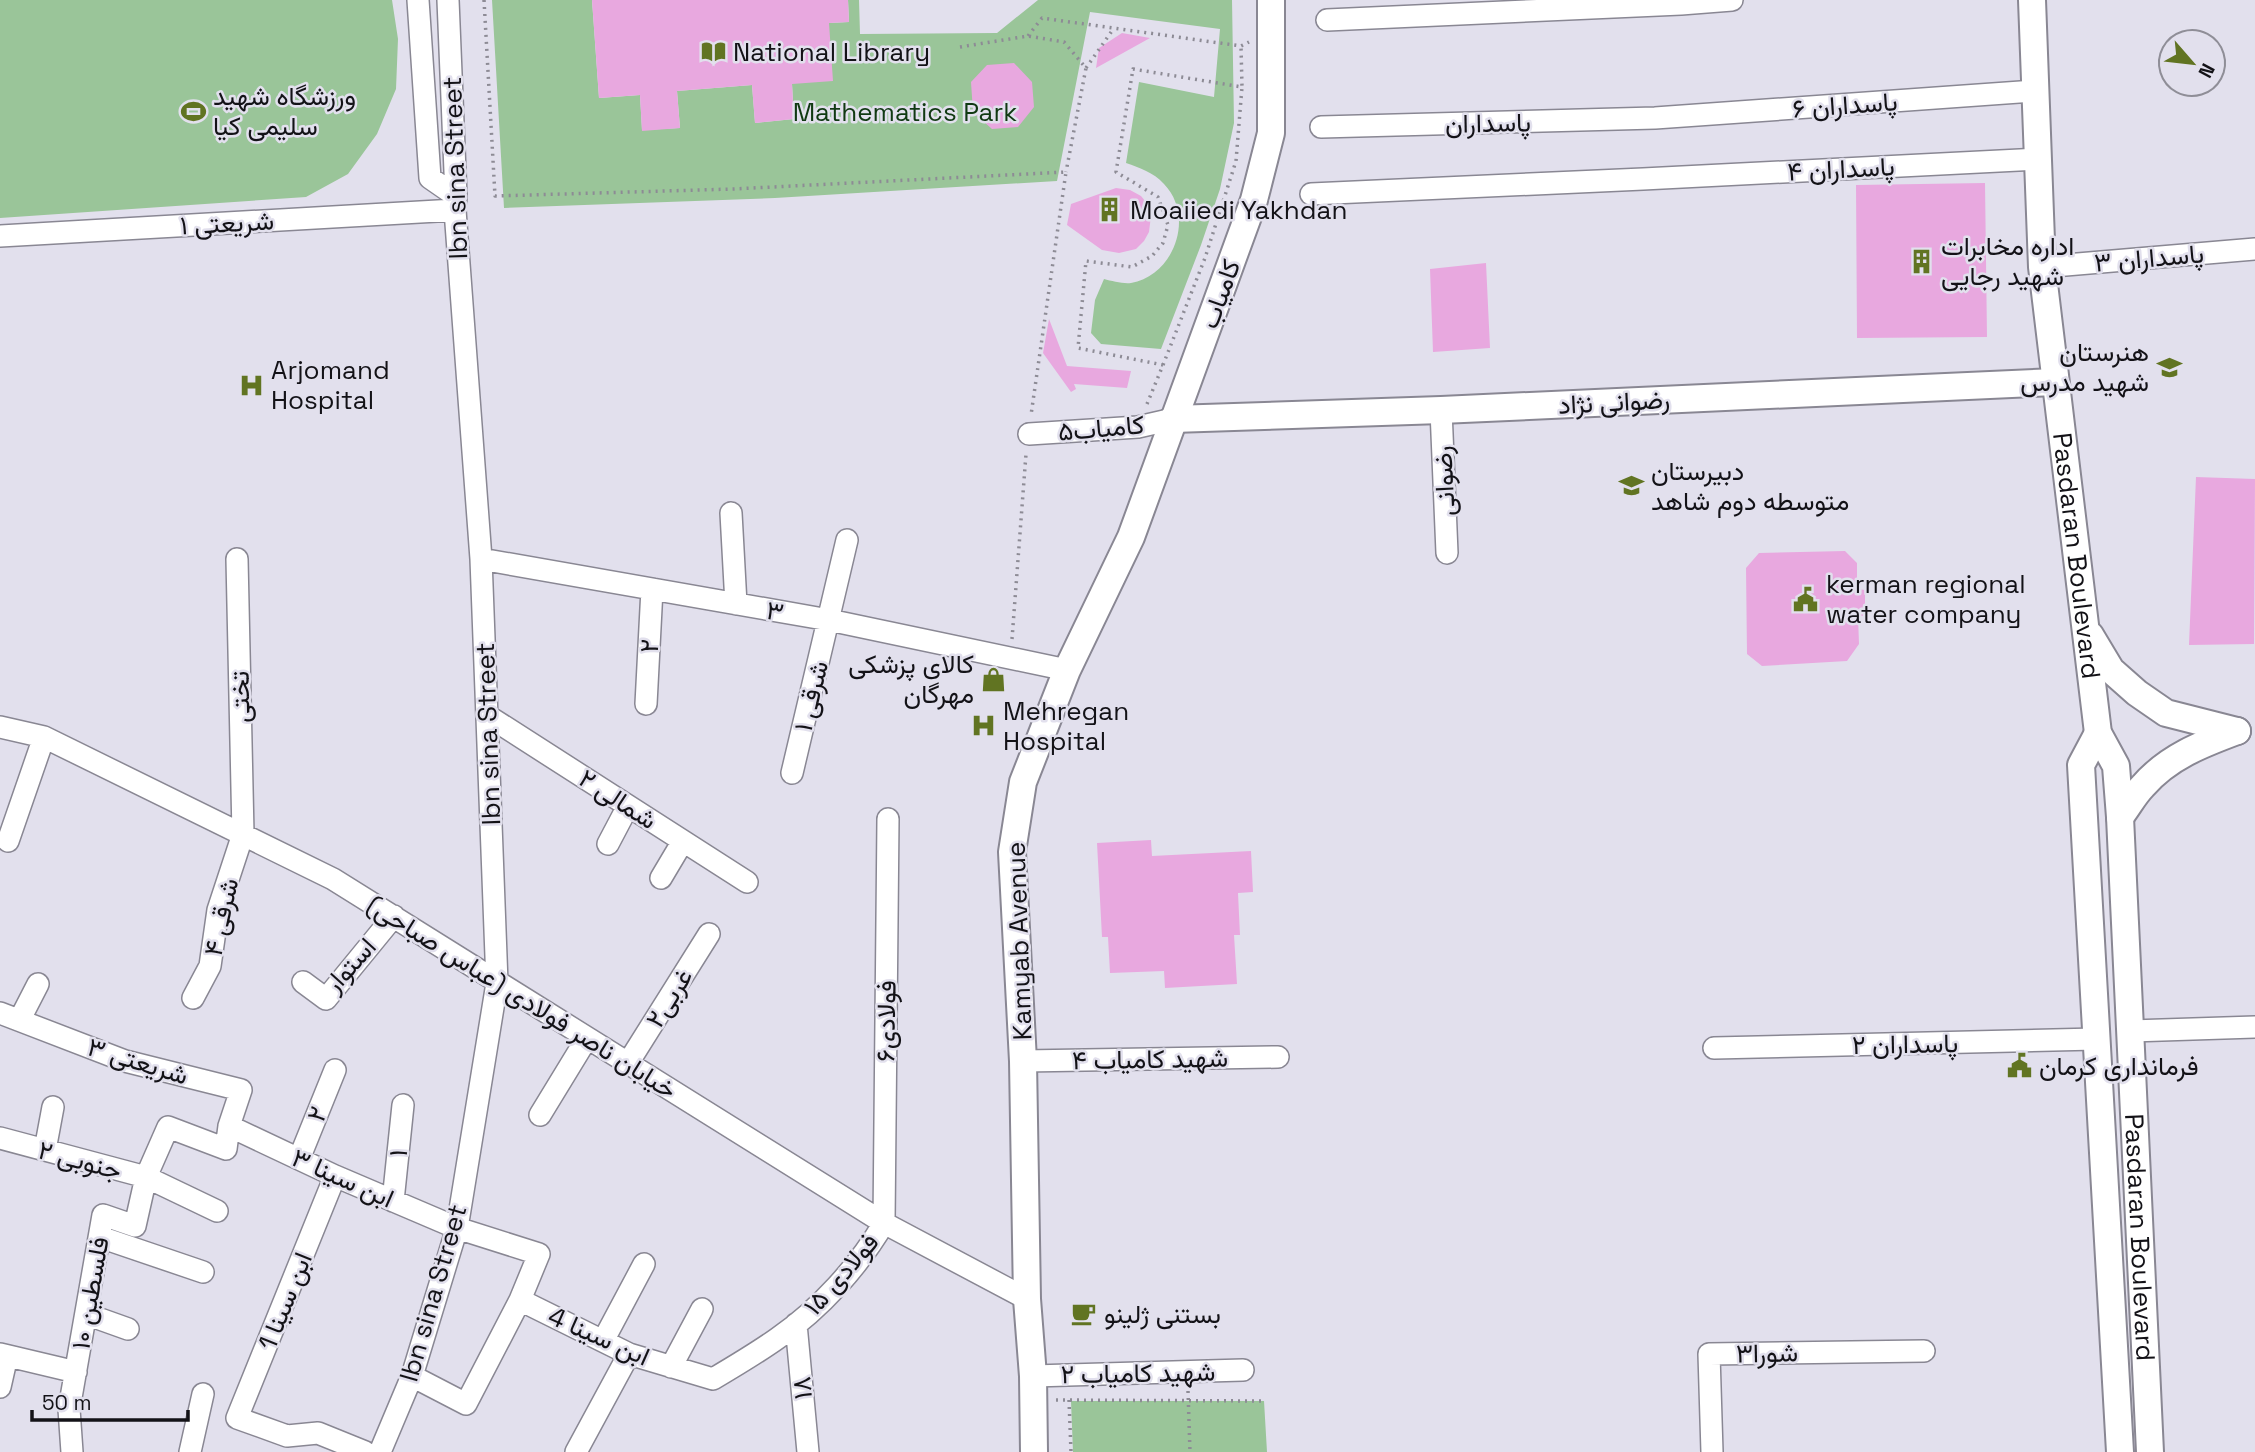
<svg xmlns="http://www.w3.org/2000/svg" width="2255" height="1452" font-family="'Space Grotesk',Vazirmatn,sans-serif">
	<rect width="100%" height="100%" fill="#e2e0ed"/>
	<path fill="#9ac599" d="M 0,0 L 392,0 L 398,39 L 396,89 L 377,134 L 348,174 L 306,197 L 0,218 Z
		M 492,0 L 592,0 L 599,98 L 640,95 L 642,130 L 680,128 L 677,91 L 752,85 L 755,123 L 794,119 L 792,84 L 829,23 L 849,22 L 848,0 L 859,0 L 860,34 L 997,33 L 1038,0 L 1232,0 L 1234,123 L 1220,189 L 1201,245 L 1161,349 L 1101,344 L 1091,333 L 1095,300 L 1104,279 C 1112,281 1123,284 1131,283 C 1175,275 1195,216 1164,184 C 1153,172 1140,168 1126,163 L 1139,82 L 1214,97 L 1220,29 L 1090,12 L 1057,181 L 775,198 L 504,208 Z
		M 1071,1401 L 1264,1401 L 1267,1452 L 1073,1452 Z"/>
	<path fill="#e8a8df" d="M 592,0 L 848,0 L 849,22 L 829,23 L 833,81 L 792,84 L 794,119 L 755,123 L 752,85 L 677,91 L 680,128 L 642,131 L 640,95 L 599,98 Z
		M 1122,33 L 1150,38 L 1096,68 L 1099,48 Z
		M 1014,63 L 1032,82 L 1034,107 L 1018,127 L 992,129 L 973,112 L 971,82 L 987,65 Z
		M 1985,183 L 1987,337 L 1857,338 L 1856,185 Z
		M 1116,188 L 1130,190 L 1141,196 L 1146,202 L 1151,216 L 1149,232 L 1144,241 L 1136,249 L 1119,253 L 1102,250 L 1067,225 L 1071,204 Z
		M 1486,263 L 1490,348 L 1433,352 L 1430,269 Z
		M 1049,319 L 1067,366 L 1131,371 L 1127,388 L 1074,384 L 1076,389 L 1071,392 L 1043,353 Z
		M 2196,477 L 2255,479 L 2254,644 L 2189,645 Z
		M 1845,551 L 1857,563 L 1857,589 L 1865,590 L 1865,616 L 1858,616 L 1859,644 L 1847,661 L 1762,666 L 1747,654 L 1746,568 L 1759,553 Z
		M 1151,840 L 1152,856 L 1251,851 L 1253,892 L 1238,893 L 1240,935 L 1234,935 L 1237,984 L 1165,988 L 1164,971 L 1110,973 L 1108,937 L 1102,937 L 1097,843 Z"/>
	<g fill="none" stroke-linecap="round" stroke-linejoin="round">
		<defs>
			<path id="minor" d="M 418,0 L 430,178 L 456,196
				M 1327,20 L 1681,4 L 1732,0
				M 1321,127 L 1655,118 L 2035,91
				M 1311,194 L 1643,179 L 2038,159
				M 0,236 L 455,210
				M 2042,267 L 2255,249
				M 1441,410 L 1447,553
				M 1029,434 L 1138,427 L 1173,419
				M 731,513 L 736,604
				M 481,559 L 829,620 L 1067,670
				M 646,704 L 652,589
				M 488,716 L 747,882
				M 0,727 L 44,737 L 333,879 L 884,1223 L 1027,1299
				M 792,773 L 847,540
				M 8,841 L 44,737
				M 608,844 L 628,806
				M 661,878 L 683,841
				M 303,982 L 326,999 L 394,916
				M 193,998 L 210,966 L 218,910 L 243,834 L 237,559
				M 0,1013 L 125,1061 L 241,1090 L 229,1126 L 226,1149 L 168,1127 L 146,1177 L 0,1138
				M 20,1019 L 38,984
				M 2131,1031 L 2255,1027
				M 1714,1048 L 2096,1039
				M 1023,1061 L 1278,1057
				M 628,1063 L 709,934
				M 540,1115 L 587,1038
				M 229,1126 L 335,1176 L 457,1228 L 539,1254 L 520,1300 L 629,1354 L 713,1379 C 735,1366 757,1353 778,1338 C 820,1309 858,1267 884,1223 L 888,819
				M 45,1150 L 53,1107
				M 299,1159 L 335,1070
				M 335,1176 L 237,1418 L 287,1436 L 318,1433 L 365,1452
				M 393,1201 L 403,1105
				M 100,1237 L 203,1272
				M 86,1314 L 128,1329
				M 796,1324 L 808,1452
				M 603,1341 L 644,1264
				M 0,1354 L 76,1372
				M 671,1367 L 702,1309
				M 412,1376 L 466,1404 L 520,1300
				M 1033,1376 L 1243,1370
				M 0,1387 L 7,1356
				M 72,1452 L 69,1409 L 103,1215 L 135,1226 L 146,1177 L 217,1211
				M 190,1452 L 203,1394
				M 380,1452 L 412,1376 L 457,1228 L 497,983 L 481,559 L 455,210 L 456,196 L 448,0
				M 576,1452 L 629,1354
				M 1712,1452 L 1709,1354 L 1924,1351"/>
			<g id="major">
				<path id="s1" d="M 2032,0 L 2042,267 L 2098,733 L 2116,766 L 2120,817 L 2150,1452"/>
				<path d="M 1173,419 L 1441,410 L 2055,382"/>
				<path d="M 2090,635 L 2111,670 L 2137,693 L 2166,713 L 2237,731"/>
				<path d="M 2098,733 L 2081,765 L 2120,1452"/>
				<path d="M 2120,817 C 2128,807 2134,795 2143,786 C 2168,757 2202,744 2237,731"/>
				<path d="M 1034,1452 L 1033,1376 L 1027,1299 L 1023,1061 L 1012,852 L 1023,782 L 1067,670 L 1131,537 L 1254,200 L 1271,133 L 1271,0"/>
			</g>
		</defs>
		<use href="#minor" stroke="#898793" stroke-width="24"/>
		<use href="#major" stroke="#898793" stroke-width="30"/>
		<path stroke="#8d8b95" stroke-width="3.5" stroke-dasharray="2 5" stroke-linecap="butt" d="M 484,0 L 495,196 L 733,189 L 1066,172 L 1031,415
			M 1028,36 L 1042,18 L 1241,46 L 1249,42
			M 960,47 L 1028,36 L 1064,42 L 1086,68 L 1066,172
			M 1086,68 L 1114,28
			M 1163,365 L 1205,258 L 1236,161 L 1242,87
			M 1147,404 L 1163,365 L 1078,348 L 1086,261 L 1132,267 L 1152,256 L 1163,243 L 1168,225 L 1158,197 L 1116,172 L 1133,69 L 1242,87 L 1241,46
			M 1012,639 L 1026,454
			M 1188,1391 L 1190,1452
			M 1056,1400 L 1264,1401
			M 1069,1400 L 1071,1452"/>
		<use href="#minor" stroke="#fff" stroke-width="21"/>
		<use href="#major" stroke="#fff" stroke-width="26"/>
	</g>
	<defs>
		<symbol id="library-bare" viewBox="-9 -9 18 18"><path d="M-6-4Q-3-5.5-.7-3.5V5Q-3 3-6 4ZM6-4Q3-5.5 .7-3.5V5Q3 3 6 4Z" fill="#617422" stroke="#e2e0ed" stroke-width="2.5" paint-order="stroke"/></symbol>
		<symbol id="stadium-bare" viewBox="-9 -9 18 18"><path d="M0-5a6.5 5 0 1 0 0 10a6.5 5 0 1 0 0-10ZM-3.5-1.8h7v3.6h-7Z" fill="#617422" stroke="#e2e0ed" stroke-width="2.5" paint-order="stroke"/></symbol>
		<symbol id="building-bare" viewBox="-9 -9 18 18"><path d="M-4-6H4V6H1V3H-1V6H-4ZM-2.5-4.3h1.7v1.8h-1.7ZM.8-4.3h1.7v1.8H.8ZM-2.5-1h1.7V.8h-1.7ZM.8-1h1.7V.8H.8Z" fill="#617422" stroke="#e2e0ed" stroke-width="2.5" paint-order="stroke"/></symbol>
		<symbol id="school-bare" viewBox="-9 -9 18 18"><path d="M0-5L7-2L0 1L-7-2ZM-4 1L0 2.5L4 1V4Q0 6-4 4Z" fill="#617422" stroke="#e2e0ed" stroke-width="2.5" paint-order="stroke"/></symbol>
		<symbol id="hospital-bare" viewBox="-9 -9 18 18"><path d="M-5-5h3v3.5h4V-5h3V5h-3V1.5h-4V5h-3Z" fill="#617422" stroke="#e2e0ed" stroke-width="2.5" paint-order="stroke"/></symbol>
		<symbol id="civic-bare" viewBox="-9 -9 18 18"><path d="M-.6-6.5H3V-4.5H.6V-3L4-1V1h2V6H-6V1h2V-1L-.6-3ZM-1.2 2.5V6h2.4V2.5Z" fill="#617422" stroke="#e2e0ed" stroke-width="2.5" paint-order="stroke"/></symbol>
		<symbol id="shop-bare" viewBox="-9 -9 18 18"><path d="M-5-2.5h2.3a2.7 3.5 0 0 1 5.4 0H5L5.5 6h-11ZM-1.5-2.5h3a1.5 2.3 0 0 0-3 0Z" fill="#617422" stroke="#e2e0ed" stroke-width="2.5" paint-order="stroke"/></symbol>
		<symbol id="cafe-bare" viewBox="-9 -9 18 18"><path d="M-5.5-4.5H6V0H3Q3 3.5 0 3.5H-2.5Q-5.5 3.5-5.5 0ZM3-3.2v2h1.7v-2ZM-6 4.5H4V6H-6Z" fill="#617422" stroke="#e2e0ed" stroke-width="2.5" paint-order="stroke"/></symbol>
	</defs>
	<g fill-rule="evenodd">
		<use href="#library-bare" x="696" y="34" width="35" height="35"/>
		<use href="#stadium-bare" x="176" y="94" width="35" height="35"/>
		<use href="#building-bare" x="1092" y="192" width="35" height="35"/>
		<use href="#building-bare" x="1904" y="244" width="35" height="35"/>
		<use href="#school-bare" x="2152" y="350" width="35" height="35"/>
		<use href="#hospital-bare" x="234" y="368" width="35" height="35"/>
		<use href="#school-bare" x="1614" y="468" width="35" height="35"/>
		<use href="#civic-bare" x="1788" y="582" width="35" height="35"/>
		<use href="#shop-bare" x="976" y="662" width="35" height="35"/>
		<use href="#hospital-bare" x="966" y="708" width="35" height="35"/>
		<use href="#civic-bare" x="2002" y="1048" width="35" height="35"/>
		<use href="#cafe-bare" x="1066" y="1296" width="35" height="35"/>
	</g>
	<g text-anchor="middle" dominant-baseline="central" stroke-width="5" stroke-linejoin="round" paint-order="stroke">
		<g font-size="26" fill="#131217" stroke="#e2e0ed" text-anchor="start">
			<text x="733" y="52">National Library</text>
			<text x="213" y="96">ورزشگاه شهید<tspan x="213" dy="30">سلیمی کیا</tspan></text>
			<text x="1130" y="210">Moaiiedi Yakhdan</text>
			<text x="1941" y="246">اداره مخابرات<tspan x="1941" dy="30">شهید رجایی</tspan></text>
			<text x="2149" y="352" text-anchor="end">هنرستان<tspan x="2149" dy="30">شهید مدرس</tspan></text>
			<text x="271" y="370">Arjomand<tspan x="271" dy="30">Hospital</tspan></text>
			<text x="1651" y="471">دبیرستان<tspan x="1651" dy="30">متوسطه دوم شاهد</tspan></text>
			<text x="1826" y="584">kerman regional<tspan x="1826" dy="30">water company</tspan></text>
			<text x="974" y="664" text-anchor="end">کالای پزشکی<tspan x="974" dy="30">مهرگان</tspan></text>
			<text x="1003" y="711">Mehregan<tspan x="1003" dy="30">Hospital</tspan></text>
			<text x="2039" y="1066">فرمانداری کرمان</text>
			<text x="1104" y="1314">بستنی ژلینو</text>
		</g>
		<g font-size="26" fill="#131217" stroke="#e2e0ed">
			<text transform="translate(1845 105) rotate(-4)">پاسداران ۶</text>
			<text transform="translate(1488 123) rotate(-1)">پاسداران</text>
			<text transform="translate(455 168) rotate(-92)">Ibn sina Street</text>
			<text transform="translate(1841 169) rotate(-3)">پاسداران ۴</text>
			<text transform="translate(227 223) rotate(-3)">شریعتی ۱</text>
			<text transform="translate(2149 258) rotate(-5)">پاسداران ۳</text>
			<text transform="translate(1220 294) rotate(-70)">کامیاب</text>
			<text transform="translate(1614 402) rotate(-3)">رضوانی نژاد</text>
			<text transform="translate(1101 428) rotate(-5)">کامیاب۵</text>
			<text transform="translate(1444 481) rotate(-93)">رضوانی</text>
			<text stroke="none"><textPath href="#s1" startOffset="558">Pasdaran Boulevard</textPath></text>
			<text transform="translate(775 611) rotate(10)">۳</text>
			<text transform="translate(649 646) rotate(-87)">۲</text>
			<text transform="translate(811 696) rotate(-76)">۱ شرقی</text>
			<text transform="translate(240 697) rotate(-91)">تختی</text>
			<text transform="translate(488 734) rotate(-92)">Ibn sina Street</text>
			<text transform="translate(618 799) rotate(33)">۲ شمالی</text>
			<text transform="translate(221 917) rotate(-77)">۴ شرقی</text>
			<text transform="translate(1019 941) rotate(-92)">Kamyab Avenue</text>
			<text transform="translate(350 965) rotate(-48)">استوار</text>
			<text transform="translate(522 997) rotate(32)">خیابان ناصر فولادی (عباس صباحی)</text>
			<text transform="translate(669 998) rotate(-58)">غربی۲</text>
			<text transform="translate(886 1021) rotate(-89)">فولادی۶</text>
			<text transform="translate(1905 1044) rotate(-1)">پاسداران ۲</text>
			<text transform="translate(1150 1059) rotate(-1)">شهید کامیاب ۴</text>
			<text transform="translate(138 1061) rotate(17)">شریعتی ۳</text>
			<text transform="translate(317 1114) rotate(-68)">۲</text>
			<text transform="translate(398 1153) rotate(-84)">۱</text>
			<text transform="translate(80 1160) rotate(15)">۲ جنوبی</text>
			<text transform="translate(343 1178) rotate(24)">ابن سینا ۳</text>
			<text stroke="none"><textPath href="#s1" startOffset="1246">Pasdaran Boulevard</textPath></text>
			<text transform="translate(841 1274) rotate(-49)">فولادی ۱۵</text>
			<text transform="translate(90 1293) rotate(-80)">فلسطین ۱۰</text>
			<text transform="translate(433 1293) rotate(-74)">Ibn sina Street</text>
			<text transform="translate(285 1301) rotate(-68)">ابن سینا 1</text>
			<text transform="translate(599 1336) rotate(24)">ابن سینا 4</text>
			<text transform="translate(1767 1353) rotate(-1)">شورا۳</text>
			<text transform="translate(1138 1373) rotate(-1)">شهید کامیاب ۲</text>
			<text transform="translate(802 1388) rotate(-95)">۱۸</text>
		</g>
		<g font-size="26" fill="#103912" stroke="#e2e0ed">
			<text x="905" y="112">Mathematics Park</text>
		</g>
	</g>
	<g transform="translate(2192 63) rotate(118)"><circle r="33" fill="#e2e0ed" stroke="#8f8e97" stroke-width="2"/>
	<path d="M0-5L12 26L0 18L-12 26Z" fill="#617422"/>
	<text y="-10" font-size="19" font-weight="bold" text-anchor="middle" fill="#131217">N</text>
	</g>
	<path d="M32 1410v10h156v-10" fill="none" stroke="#131217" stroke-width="3.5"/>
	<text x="42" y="1410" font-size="21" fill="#131217" stroke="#e2e0ed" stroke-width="5" paint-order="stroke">50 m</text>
</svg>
